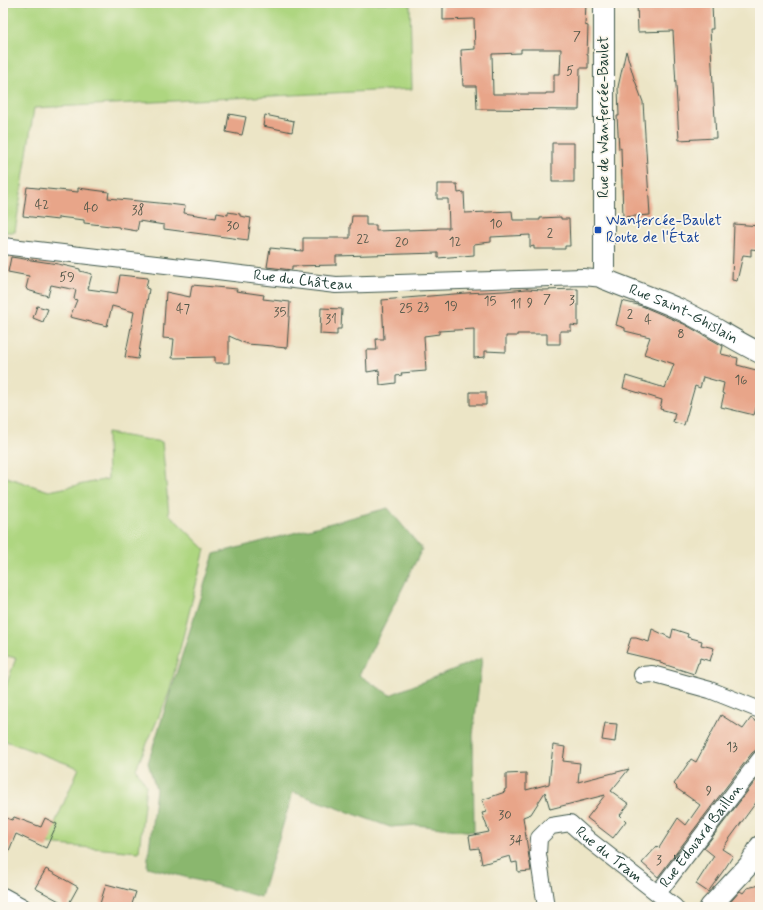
<svg xmlns="http://www.w3.org/2000/svg" width="763" height="910" font-family="Mynerve,sans-serif">
	<rect width="100%" height="100%" fill="#fbf7ec"/>
	<filter id="ink" filterUnits="userSpaceOnUse"><feTurbulence type="fractalNoise" baseFrequency=".025" numOctaves="2"/><feDisplacementMap in="SourceGraphic" scale="8" xChannelSelector="R" yChannelSelector="G"/><feConvolveMatrix kernelMatrix="1 2 1 2 8 2 1 2 1" color-interpolation-filters="sRGB"/></filter>
	<filter id="wash" filterUnits="userSpaceOnUse"><feTurbulence type="fractalNoise" baseFrequency=".012" numOctaves="4" result="noise"/><feDisplacementMap in="SourceGraphic" scale="16" xChannelSelector="R" yChannelSelector="G"/><feGaussianBlur stdDeviation="0.9" result="paint"/><feColorMatrix in="noise" values="0 0 0 0 0 0 0 0 0 0 0 0 0 0 0 0 0 1.4 0 .05"/><feComposite in="paint" operator="in"/></filter>
	<g filter="url(#wash)">
		<rect width="100%" height="100%" fill="#ece5c6"/>
		<path fill="#aed680" stroke="#668a5a" d="M 3,3 L 410,3 L 412,89 L 34,108 L 15,232 L 3,232 Z
			M 107,433 L 162,442 L 169,514 L 205,549 L 169,693 L 136,769 L 146,785 L 139,852 L 46,844 L 79,768 L 3,740 L 3,694 L 16,658 L 3,655 L 3,476 L 49,491 L 108,479 Z"/>
		<path fill="#8ab76e" stroke="#547a51" d="M 388,508 L 422,549 L 359,675 L 390,695 L 482,658 L 473,735 L 474,832 L 417,825 L 390,827 L 293,792 L 261,897 L 147,867 L 156,789 L 148,763 L 214,554 Z"/>
		<g id="blocks">
			<path fill="#e8a589" fill-rule="evenodd" d="M 474,3 L 586,3 L 585,25 L 588,26 L 587,55 L 588,55 L 588,68 L 580,68 L 579,110 L 477,109 L 476,86 L 463,86 L 461,50 L 475,49 L 474,19 L 443,20 L 443,5 L 474,5 ZM 521,49 L 561,49 L 560,74 L 554,74 L 554,93 L 546,93 L 546,94 L 493,94 L 492,54 L 521,53 Z
				M 637,3 L 712,3 L 713,29 L 710,29 L 716,138 L 679,140 L 673,31 L 638,32 Z
				M 626,51 L 634,78 L 643,102 L 650,215 L 623,217 L 621,148 L 619,149 L 617,116 L 619,116 L 618,87 Z
				M 229,114 L 246,117 L 242,135 L 226,132 Z
				M 265,115 L 294,121 L 292,132 L 263,126 Z
				M 552,143 L 574,143 L 574,182 L 552,182 Z
				M 437,184 L 457,184 L 458,193 L 464,192 L 465,213 L 512,211 L 513,220 L 540,220 L 540,218 L 561,217 L 561,219 L 569,219 L 570,246 L 565,246 L 565,249 L 534,249 L 534,246 L 530,247 L 530,235 L 491,237 L 491,242 L 474,244 L 474,255 L 438,258 L 438,253 L 336,256 L 336,265 L 292,266 L 292,270 L 267,267 L 270,248 L 303,251 L 303,238 L 350,238 L 350,225 L 351,225 L 352,216 L 366,216 L 366,225 L 376,225 L 376,231 L 437,229 L 437,228 L 449,228 L 448,199 L 437,199 Z
				M 27,187 L 78,192 L 78,188 L 109,192 L 108,198 L 169,204 L 185,206 L 184,213 L 216,218 L 217,213 L 228,215 L 228,212 L 240,214 L 240,216 L 251,218 L 248,240 L 164,229 L 164,225 L 139,221 L 137,231 L 119,228 L 119,227 L 84,223 L 84,220 L 58,217 L 58,220 L 23,216 Z
				M 734,224 L 760,226 L 760,250 L 751,249 L 751,256 L 743,255 L 737,281 L 732,280 Z
				M 11,257 L 58,264 L 80,269 L 80,271 L 92,274 L 88,289 L 117,293 L 120,275 L 148,278 L 146,288 L 149,289 L 138,359 L 125,357 L 134,312 L 112,306 L 107,326 L 70,317 L 77,300 L 74,299 L 76,290 L 51,285 L 48,296 L 27,290 L 27,289 L 26,288 L 29,276 L 8,272 Z
				M 192,285 L 237,289 L 236,291 L 264,295 L 263,299 L 290,302 L 287,348 L 276,347 L 273,346 L 247,344 L 229,336 L 229,363 L 215,363 L 215,357 L 172,358 L 174,339 L 163,338 L 166,292 L 190,297 Z
				M 527,289 L 543,290 L 578,289 L 578,326 L 571,325 L 571,331 L 560,331 L 560,344 L 547,344 L 547,334 L 517,334 L 517,336 L 506,336 L 506,352 L 485,351 L 485,357 L 474,358 L 474,329 L 439,331 L 439,334 L 424,336 L 426,371 L 401,373 L 402,375 L 396,376 L 396,383 L 380,385 L 379,370 L 367,372 L 366,350 L 377,350 L 376,339 L 384,339 L 382,300 L 466,293 L 504,291 Z
				M 622,301 L 642,306 L 684,324 L 723,346 L 721,354 L 738,358 L 737,365 L 760,371 L 760,394 L 754,415 L 721,407 L 724,394 L 722,393 L 724,383 L 703,377 L 700,388 L 695,386 L 684,425 L 673,422 L 675,413 L 660,409 L 662,400 L 623,388 L 626,376 L 665,388 L 674,364 L 644,354 L 650,337 L 625,331 L 625,328 L 616,325 Z
				M 37,306 L 48,309 L 43,322 L 33,318 Z
				M 321,308 L 342,309 L 341,329 L 337,329 L 337,335 L 320,334 Z
				M 470,392 L 486,392 L 486,405 L 470,405 Z
				M 652,629 L 671,638 L 673,629 L 688,634 L 687,637 L 702,641 L 701,645 L 714,648 L 710,661 L 700,658 L 699,663 L 698,663 L 694,674 L 660,663 L 660,661 L 626,653 L 631,638 L 636,638 L 649,642 Z
				M 721,715 L 743,729 L 751,718 L 760,724 L 760,750 L 756,750 L 752,753 L 658,877 L 642,863 L 657,846 L 659,848 L 678,818 L 686,825 L 700,805 L 676,788 L 677,787 L 674,784 L 691,759 L 696,762 Z
				M 605,723 L 617,724 L 615,742 L 602,740 Z
				M 553,745 L 565,747 L 563,761 L 580,763 L 578,782 L 589,779 L 629,769 L 611,791 L 629,804 L 620,815 L 626,821 L 613,838 L 587,818 L 605,795 L 550,809 L 545,792 L 531,814 L 523,817 L 531,871 L 518,872 L 517,862 L 512,863 L 510,856 L 482,864 L 479,848 L 471,849 L 469,836 L 489,832 L 482,813 L 487,812 L 482,800 L 505,792 L 504,790 L 506,789 L 506,774 L 526,773 L 526,790 L 549,784 Z
				M 760,775 L 760,797 L 722,849 L 733,856 L 726,867 L 708,892 L 696,884 L 714,856 L 704,848 Z
				M 3,817 L 12,820 L 14,817 L 41,827 L 45,818 L 57,824 L 46,848 L 16,834 L 3,865 Z
				M 46,869 L 78,887 L 67,907 L 63,907 L 61,902 L 35,888 Z
				M 106,884 L 136,892 L 131,907 L 99,907 Z
				M 760,885 L 760,907 L 726,907 L 740,891 L 743,893 L 747,888 Z"/>
		</g>
	</g>
	<g filter="url(#ink)">
		<use href="#blocks" fill-opacity="0" stroke="#3e564a" stroke-width="1"/>
		<g fill="none" stroke-linecap="round" stroke-linejoin="round">
			<defs>
				<g id="minor">
					<path id="s1" d="M 3,246 L 336,285 L 583,277 L 604,279"/>
					<path d="M 642,675 L 652,674 L 710,690 L 760,710"/>
					<path id="s2" d="M 658,893 L 760,759"/>
					<path d="M 3,896 L 23,907"/>
					<path id="s3" d="M 546,907 L 538,854 L 539,838 L 551,826 L 570,823 L 589,840 L 675,907"/>
				</g>
				<g id="major">
					<path id="s4" d="M 604,3 L 604,279 C 629,289 654,298 679,309 C 707,322 732,339 760,353"/>
					<path d="M 710,907 L 749,865 L 760,846"/>
				</g>
			</defs>
			<use href="#minor" stroke="#3e564a" stroke-width="18"/>
			<use href="#major" stroke="#3e564a" stroke-width="22"/>
			<use href="#minor" stroke="#fff" stroke-width="16"/>
			<use href="#major" stroke="#fff" stroke-width="20"/>
		</g>
	</g>
	<rect fill="#1a4fb4" stroke="#fbf7ec" stroke-width="1.5" x="594" y="226" width="8" height="8" rx="2"/>
	<g text-anchor="middle" dominant-baseline="central" stroke-width="3.5" stroke-linejoin="round" paint-order="stroke">
		<g font-size="13" fill="#515749">
			<text x="577" y="36">7</text>
			<text x="570" y="71">5</text>
			<text x="42" y="205">42</text>
			<text x="91" y="208">40</text>
			<text x="138" y="210">38</text>
			<text x="496" y="224">10</text>
			<text x="233" y="226">30</text>
			<text x="550" y="233">2</text>
			<text x="363" y="239">22</text>
			<text x="402" y="242">20</text>
			<text x="455" y="242">12</text>
			<text x="67" y="277">59</text>
			<text x="547" y="299">7</text>
			<text x="572" y="300">3</text>
			<text x="490" y="301">15</text>
			<text x="530" y="303">9</text>
			<text x="516" y="304">11</text>
			<text x="451" y="306">19</text>
			<text x="423" y="307">23</text>
			<text x="406" y="308">25</text>
			<text x="183" y="309">47</text>
			<text x="280" y="312">35</text>
			<text x="630" y="314">2</text>
			<text x="331" y="319">31</text>
			<text x="648" y="320">4</text>
			<text x="681" y="334">8</text>
			<text x="741" y="380">16</text>
			<text x="732" y="747">13</text>
			<text x="709" y="791">9</text>
			<text x="505" y="815">30</text>
			<text x="516" y="840">34</text>
			<text x="659" y="860">3</text>
		</g>
		<g font-size="15" fill="#1f3d34" stroke="#fbf7ec">
			<text transform="translate(604 117) rotate(-90)">Rue de Wanfercée-Baulet</text>
			<text stroke="none"><textPath href="#s1" startOffset="302">Rue du Château</textPath></text>
			<text stroke="none"><textPath href="#s4" startOffset="363">Rue Saint-Ghislain</textPath></text>
			<text stroke="none"><textPath href="#s2" startOffset="72">Rue Édouard Baillon</textPath></text>
			<text stroke="none"><textPath href="#s3" startOffset="156">Rue du Tram</textPath></text>
		</g>
		<g font-size="15" fill="#164399" stroke="#fbf7ec" text-anchor="start">
			<text x="606" y="221">Wanfercée-Baulet<tspan x="606" dy="17">Route de l'État</tspan></text>
		</g>
	</g>
	<rect width="763" height="910" fill="none" stroke="#fbf7ec" stroke-width="16"/>
</svg>
